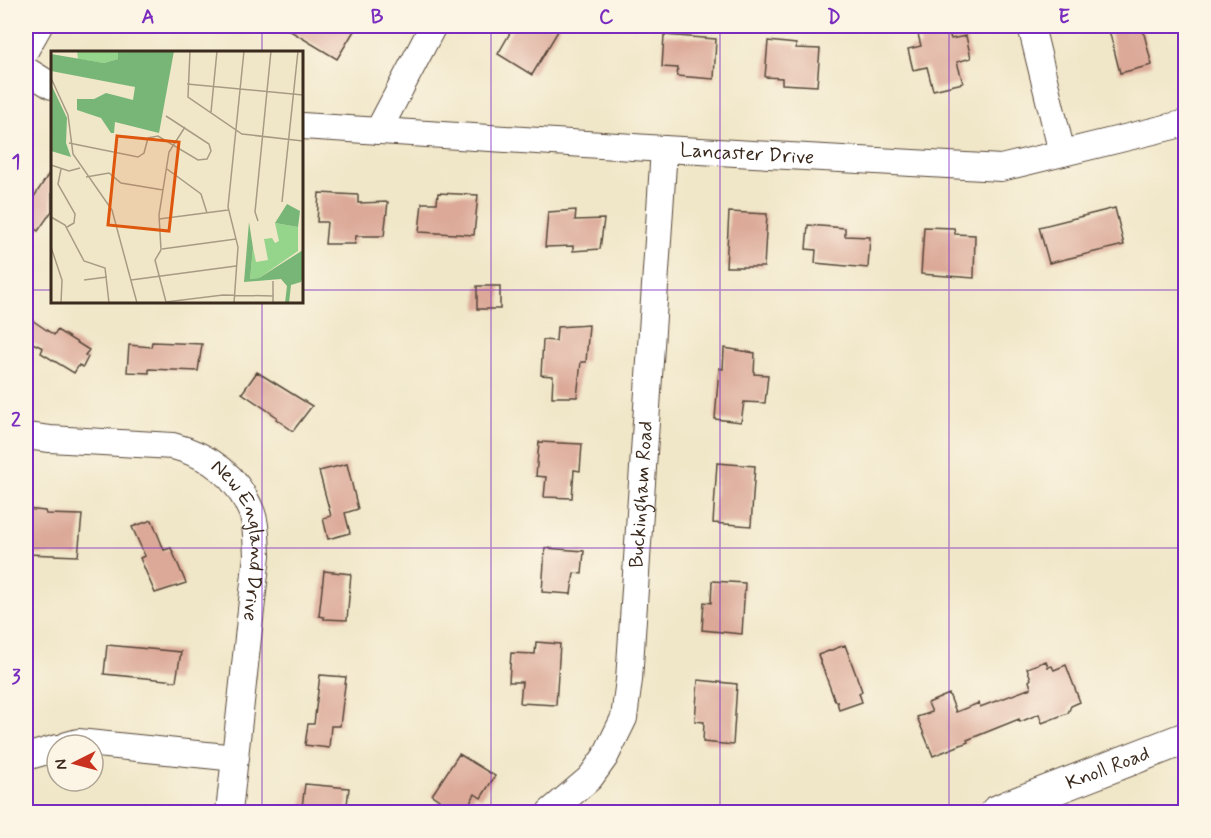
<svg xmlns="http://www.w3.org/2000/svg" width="1211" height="838" font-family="Mynerve,sans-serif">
	<rect width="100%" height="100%" fill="#fcf5e5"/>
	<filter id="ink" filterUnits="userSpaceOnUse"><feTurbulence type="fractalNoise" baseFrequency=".0167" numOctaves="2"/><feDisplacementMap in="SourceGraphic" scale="12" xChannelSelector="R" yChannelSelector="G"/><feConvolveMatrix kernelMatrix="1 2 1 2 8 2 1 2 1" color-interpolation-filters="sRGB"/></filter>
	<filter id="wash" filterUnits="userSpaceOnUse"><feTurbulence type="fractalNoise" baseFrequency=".008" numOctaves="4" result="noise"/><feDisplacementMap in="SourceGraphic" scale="24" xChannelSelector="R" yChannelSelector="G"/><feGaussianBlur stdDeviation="1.35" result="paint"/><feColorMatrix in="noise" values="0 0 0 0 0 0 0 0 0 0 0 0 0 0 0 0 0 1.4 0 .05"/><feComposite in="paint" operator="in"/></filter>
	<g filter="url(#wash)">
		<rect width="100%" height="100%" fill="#f0e6c8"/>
		<g id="blocks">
			<path fill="#dca998" d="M 282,26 L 357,26 L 337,59 Z
				M 514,26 L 561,26 L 532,75 L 498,54 Z
				M 916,26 L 947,26 L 951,39 L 966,36 L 971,58 L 957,62 L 963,83 L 933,90 L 927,67 L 913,70 L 908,49 L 921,46 Z
				M 1108,26 L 1142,26 L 1152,65 L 1120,73 Z
				M 664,35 L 716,39 L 714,79 L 677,76 L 678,68 L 662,67 Z
				M 768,41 L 796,44 L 796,48 L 820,49 L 817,86 L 782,84 L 782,78 L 765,77 Z
				M 52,169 L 52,211 L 38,231 L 26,223 L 26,209 Z
				M 319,193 L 358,195 L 358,203 L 388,202 L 384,236 L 356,236 L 355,244 L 325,244 L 327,222 L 317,222 Z
				M 438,193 L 478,195 L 474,235 L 419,232 L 422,203 L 437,203 Z
				M 1115,208 L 1124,245 L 1049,263 L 1039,227 Z
				M 576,210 L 575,220 L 604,219 L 600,249 L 573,251 L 573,246 L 545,247 L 548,212 Z
				M 729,212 L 767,214 L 764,267 L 726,267 Z
				M 808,225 L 845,228 L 845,236 L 870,237 L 868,268 L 815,263 L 816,250 L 806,249 Z
				M 924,227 L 954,228 L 955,234 L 975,235 L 974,278 L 921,274 Z
				M 477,286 L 500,286 L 500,309 L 477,309 Z
				M 26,316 L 54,335 L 57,330 L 89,350 L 85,355 L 88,357 L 83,367 L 79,365 L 74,373 L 41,353 L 43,348 L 26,340 Z
				M 589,325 L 586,362 L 581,362 L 577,397 L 552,397 L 553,376 L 541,375 L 543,340 L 556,341 L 557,327 Z
				M 152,342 L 202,344 L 198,371 L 149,369 L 149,373 L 127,372 L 129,345 L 151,347 Z
				M 724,348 L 755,353 L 754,374 L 768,375 L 765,403 L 744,402 L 741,422 L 715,419 L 719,368 L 723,369 Z
				M 257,372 L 312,406 L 293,431 L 276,419 L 277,417 L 242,393 Z
				M 539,442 L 582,444 L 580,471 L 574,470 L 572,498 L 544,497 L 546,477 L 536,476 Z
				M 717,463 L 755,466 L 751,526 L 713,523 Z
				M 347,464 L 358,509 L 345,513 L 350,533 L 328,539 L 323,518 L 331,516 L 319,471 Z
				M 26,509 L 45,511 L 46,514 L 82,515 L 78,556 L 26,554 Z
				M 152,520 L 164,550 L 171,548 L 186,583 L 155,593 L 140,558 L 145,556 L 132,527 Z
				M 545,548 L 584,551 L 582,574 L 574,573 L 571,594 L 542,592 Z
				M 324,571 L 351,574 L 347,620 L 324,619 L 324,617 L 319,616 Z
				M 712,581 L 745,583 L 742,634 L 702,630 L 704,602 L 711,603 Z
				M 536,642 L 560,644 L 556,705 L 520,703 L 522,682 L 509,682 L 511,653 L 535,654 Z
				M 107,645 L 181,652 L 176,681 L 104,674 Z
				M 845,645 L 862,691 L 859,693 L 862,702 L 839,710 L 837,701 L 835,701 L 818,655 Z
				M 1046,661 L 1048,667 L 1052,666 L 1054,670 L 1066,665 L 1080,702 L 1071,706 L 1068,713 L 1042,723 L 1039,714 L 1020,722 L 1019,719 L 967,740 L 968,742 L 933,756 L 917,717 L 932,712 L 928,703 L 949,694 L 956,712 L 979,703 L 980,707 L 1031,688 L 1029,681 L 1031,679 L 1027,668 Z
				M 320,675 L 346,677 L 340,726 L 331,726 L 329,748 L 305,745 L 308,724 L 314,724 Z
				M 698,680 L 737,684 L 733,745 L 703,742 L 704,722 L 695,721 Z
				M 459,754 L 495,776 L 481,798 L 475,794 L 464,813 L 458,813 L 432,795 Z
				M 305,784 L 349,788 L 346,813 L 312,813 L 312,807 L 302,807 Z"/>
		</g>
	</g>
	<g filter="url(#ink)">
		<use href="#blocks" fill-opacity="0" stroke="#564638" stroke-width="1.5"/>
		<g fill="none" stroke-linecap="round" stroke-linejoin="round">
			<defs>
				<g id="minor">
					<path d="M 1031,26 L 1062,153"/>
					<path d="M 26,49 L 39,26"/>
					<path d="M 26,70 L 52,86"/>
					<path id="s1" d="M 302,126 L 664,149 L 1001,168 L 1186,123"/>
					<path d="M 378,131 L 433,26"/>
					<path id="s2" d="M 26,436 L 50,439 L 173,446 C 211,456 237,476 252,513 C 257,526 256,541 257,555 L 229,812"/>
					<path d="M 67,745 L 78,742 L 236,758"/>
					<path d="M 26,757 L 57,748"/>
					<path id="s3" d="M 550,812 L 590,778 L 605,757 L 624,718 L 629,680 L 664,149"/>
				</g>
				<g id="tertiary">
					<path id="s4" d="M 996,812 L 1007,807 L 1186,738"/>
				</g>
			</defs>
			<use href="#minor" stroke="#564638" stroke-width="28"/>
			<use href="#tertiary" stroke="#564638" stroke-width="34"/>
			<use href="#minor" stroke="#fff" stroke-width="26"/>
			<use href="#tertiary" stroke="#fff" stroke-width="32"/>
		</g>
	</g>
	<path fill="none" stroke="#7b2cbf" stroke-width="1.5" stroke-opacity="0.55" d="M 262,26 L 262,52M 491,26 L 491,812M 720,26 L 720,812M 949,26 L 949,812M 26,290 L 52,290M 302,290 L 1186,290M 262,302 L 262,812M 26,548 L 1186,548"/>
	<g text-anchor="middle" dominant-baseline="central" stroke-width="4.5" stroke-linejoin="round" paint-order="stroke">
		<g font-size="20" fill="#3b2a1e" stroke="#fcf5e5">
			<text stroke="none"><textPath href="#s1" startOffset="446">Lancaster Drive</textPath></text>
			<text stroke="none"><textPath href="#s3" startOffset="346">Buckingham Road</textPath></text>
			<text stroke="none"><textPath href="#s2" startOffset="278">New England Drive</textPath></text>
			<text stroke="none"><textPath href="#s4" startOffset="120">Knoll Road</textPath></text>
		</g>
	</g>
	<g transform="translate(51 51)">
		<rect width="252" height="252" fill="#f0e6c8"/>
		<path d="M 26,0 L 67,0 L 67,8 L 53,12 L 27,8 ZM 224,172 L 247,176 L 247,200 L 208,227 L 199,228 L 202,197 L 205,211 L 217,209 L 213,188 L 221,187 L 224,192 L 228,190 Z" fill="#95d58b"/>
		<path d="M 67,0 L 123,0 L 108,82 L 64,71 L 63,82 L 60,82 L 50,67 L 26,59 L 26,48 L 43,48 L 55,42 L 82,49 L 84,36 L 0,20 L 0,3 L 53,12 L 67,8 ZM 0,33 L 16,67 L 15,92 L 20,106 L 0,100 ZM 236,153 L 249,160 L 247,176 L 224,172 ZM 198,171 L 202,197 L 199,228 L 208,227 L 252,199 L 252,226 L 250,231 L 240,234 L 238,252 L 234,252 L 236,235 L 230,228 L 193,231 Z" fill="#78b677"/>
		<path fill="none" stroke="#a89b84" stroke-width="1.5" d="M 139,0 L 137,46 L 191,83 L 252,90M 0,27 L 17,64 L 22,103 L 61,159 L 86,252M 136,33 L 252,44M 160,61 L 166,0M 18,92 L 87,106 L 93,102 L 97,87 L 107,85 L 147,109 L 156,108 L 160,100 L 158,93 L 115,65M 0,114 L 18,120 L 29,117M 10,118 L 7,133 L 24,163 L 23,172 L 16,176M 116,118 L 150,143 L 156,162M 35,126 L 58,122 L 70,132 L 112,139M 231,151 L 247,0M 0,166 L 14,174 L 33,210 L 54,217 L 58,252M 108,168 L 177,159M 207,170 L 204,161 L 220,0M 0,196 L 11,229 L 10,252M 111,198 L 185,188M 110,199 L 104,209 L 115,251 L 172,244 L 222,245M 110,199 L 108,164 L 118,101 L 134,76M 33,229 L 56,226M 80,229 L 185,215M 183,252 L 187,196 L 177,156 L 193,0M 222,252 L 222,230"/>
		<path fill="#df570d" fill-opacity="0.15" stroke="#df570d" stroke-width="3" d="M 66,85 L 128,91 L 118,180 L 57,174 Z"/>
		<rect width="252" height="252" fill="none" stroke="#3b2a1e" stroke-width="3"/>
	</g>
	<rect width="1211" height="838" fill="none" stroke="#fcf5e5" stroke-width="66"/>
	<g transform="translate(75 763) rotate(264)"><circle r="28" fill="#fcf5e5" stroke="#afa495" stroke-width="1.5"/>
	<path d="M0-4.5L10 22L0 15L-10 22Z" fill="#c8321e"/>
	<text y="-9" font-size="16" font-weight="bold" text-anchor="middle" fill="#3b2a1e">N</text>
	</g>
	<rect x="33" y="33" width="1145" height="772" fill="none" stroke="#7b2cbf" stroke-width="2"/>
	<g font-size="20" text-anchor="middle" font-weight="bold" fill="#7b2cbf">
		<text x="148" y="23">A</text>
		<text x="377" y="23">B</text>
		<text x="606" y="23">C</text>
		<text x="834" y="23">D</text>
		<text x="1064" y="23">E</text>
		<text x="16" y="168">1</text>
		<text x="16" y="426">2</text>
		<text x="16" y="683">3</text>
	</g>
</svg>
